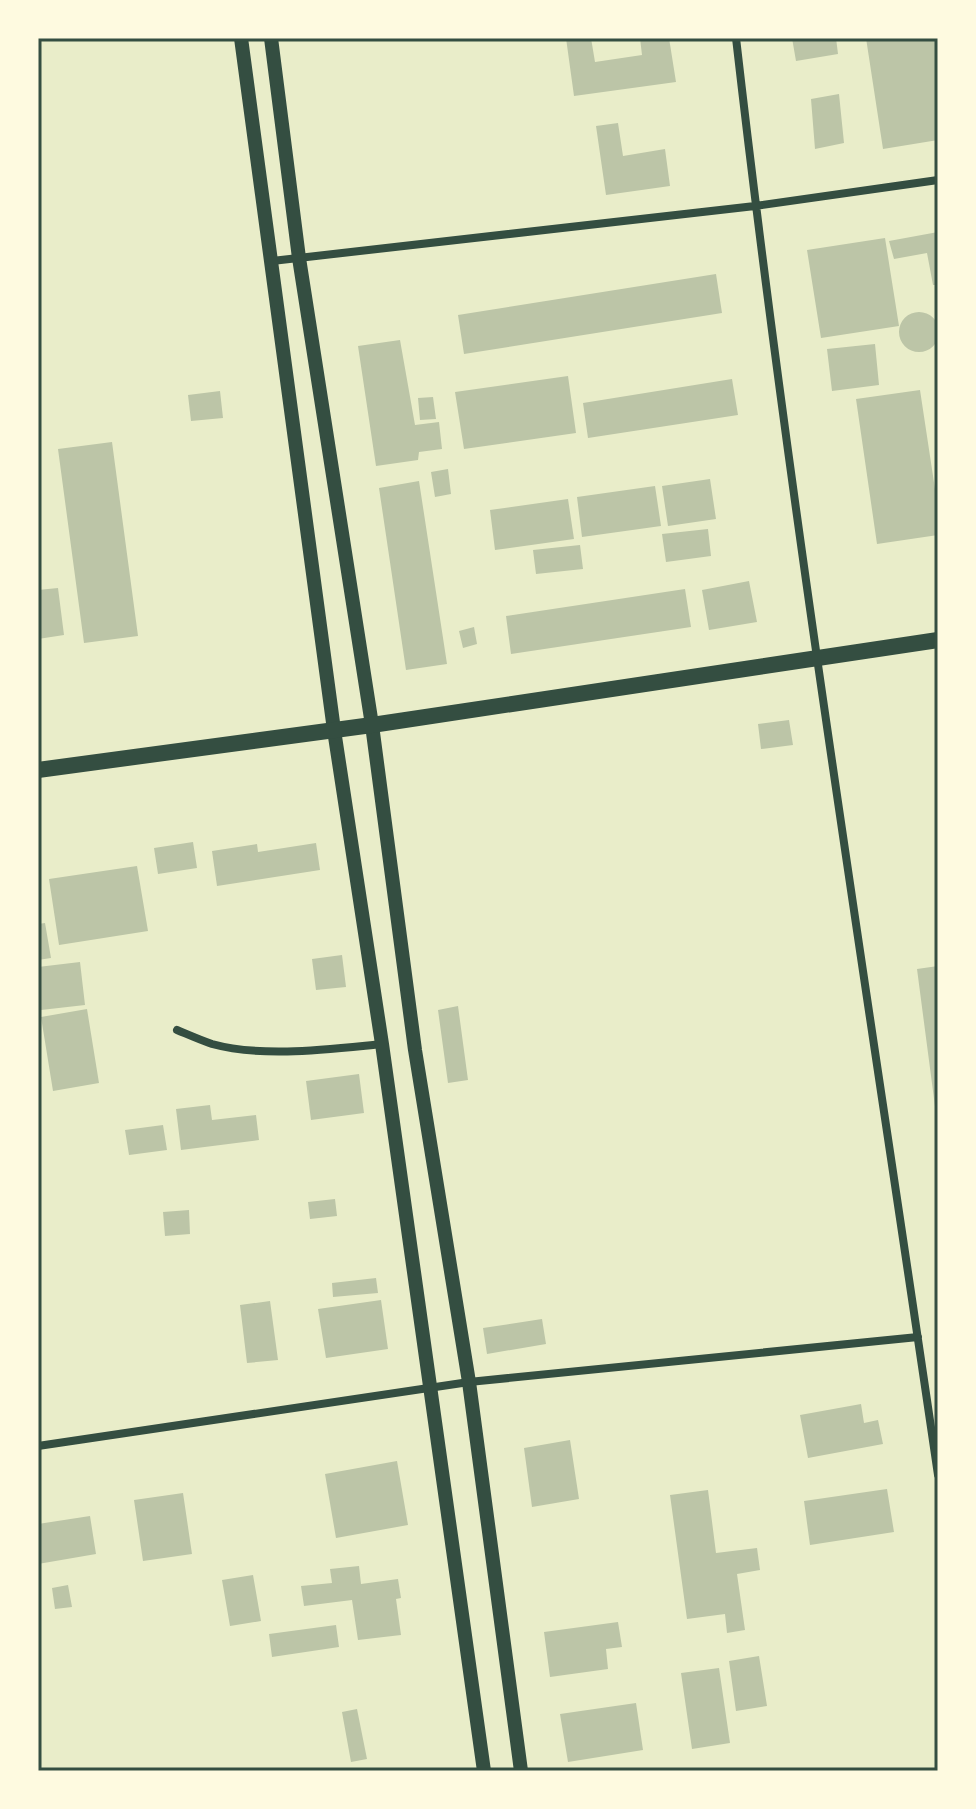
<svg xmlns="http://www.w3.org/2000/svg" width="976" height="1809" font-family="Overpass,sans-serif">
	<rect width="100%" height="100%" fill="#e9edc9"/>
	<path fill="#bcc5a7" d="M 566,38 L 591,38 L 595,62 L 642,55 L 640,38 L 669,38 L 676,82 L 574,96 Z
		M 792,38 L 836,38 L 838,54 L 796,61 Z
		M 866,38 L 938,38 L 938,140 L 883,149 Z
		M 839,94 L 844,143 L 815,149 L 811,99 Z
		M 618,123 L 623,156 L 665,149 L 670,186 L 606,195 L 596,126 Z
		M 938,232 L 938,285 L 933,285 L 927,253 L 894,259 L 889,241 Z
		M 885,238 L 899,326 L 821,338 L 807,250 Z
		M 716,274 L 722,313 L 464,354 L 458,315 Z
		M899 332a20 20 0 1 1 40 0a20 20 0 1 1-40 0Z
		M 400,340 L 415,425 L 439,422 L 442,449 L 419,452 L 418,460 L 376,466 L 358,346 Z
		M 875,344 L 879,385 L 832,391 L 827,349 Z
		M 568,376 L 576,433 L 464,449 L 455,392 Z
		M 732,379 L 738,415 L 588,438 L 583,403 Z
		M 920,390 L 938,509 L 938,535 L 877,544 L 856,399 Z
		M 220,391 L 223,418 L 191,421 L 188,395 Z
		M 433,397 L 436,419 L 420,420 L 418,398 Z
		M 112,442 L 138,636 L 84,643 L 58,449 Z
		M 448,469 L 451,494 L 435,497 L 431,472 Z
		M 710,479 L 716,519 L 668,526 L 662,486 Z
		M 419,481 L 447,664 L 406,670 L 379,488 Z
		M 655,486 L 661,526 L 582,537 L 577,497 Z
		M 568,499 L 574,539 L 495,550 L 490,510 Z
		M 708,529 L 711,556 L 666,562 L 662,534 Z
		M 580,545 L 583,569 L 536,574 L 533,550 Z
		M 749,581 L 757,622 L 709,630 L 702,590 Z
		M 58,588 L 64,635 L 38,639 L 38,590 Z
		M 685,589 L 691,627 L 511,654 L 506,616 Z
		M 474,627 L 477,644 L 463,648 L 459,631 Z
		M 789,720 L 793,745 L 761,749 L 758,724 Z
		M 193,842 L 197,868 L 158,874 L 154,848 Z
		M 316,843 L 320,870 L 217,886 L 212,851 L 257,844 L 258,852 Z
		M 137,866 L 148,931 L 59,945 L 49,879 Z
		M 45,923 L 51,958 L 38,960 L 38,924 Z
		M 342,955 L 346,987 L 316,990 L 312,959 Z
		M 80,962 L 85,1005 L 41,1010 L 38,967 Z
		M 938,966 L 938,1114 L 936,1114 L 917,969 Z
		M 458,1006 L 468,1080 L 448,1083 L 438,1010 Z
		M 87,1009 L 99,1083 L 53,1091 L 41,1017 Z
		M 359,1074 L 364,1113 L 311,1120 L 306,1081 Z
		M 210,1105 L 212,1120 L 256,1115 L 259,1140 L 181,1150 L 176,1109 Z
		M 163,1125 L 167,1150 L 129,1155 L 125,1130 Z
		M 335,1199 L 337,1216 L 310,1219 L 308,1202 Z
		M 189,1210 L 190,1234 L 165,1236 L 163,1212 Z
		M 376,1278 L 378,1293 L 333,1297 L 332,1283 Z
		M 381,1300 L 388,1349 L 326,1358 L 318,1309 Z
		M 270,1301 L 278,1360 L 247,1363 L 240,1305 Z
		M 542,1319 L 546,1344 L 487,1354 L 483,1328 Z
		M 861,1404 L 864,1423 L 878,1420 L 883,1444 L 808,1458 L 800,1415 Z
		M 570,1440 L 579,1499 L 532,1507 L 524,1448 Z
		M 397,1461 L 408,1525 L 336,1538 L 325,1474 Z
		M 887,1489 L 894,1532 L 810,1545 L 804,1501 Z
		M 708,1490 L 716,1553 L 757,1548 L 760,1570 L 737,1574 L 745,1630 L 727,1633 L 725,1614 L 687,1619 L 670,1495 Z
		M 183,1493 L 192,1554 L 143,1561 L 134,1500 Z
		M 90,1516 L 96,1554 L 38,1564 L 38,1524 Z
		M 359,1566 L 361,1584 L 398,1579 L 401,1598 L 396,1599 L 401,1635 L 358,1640 L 352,1600 L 304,1606 L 301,1586 L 332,1583 L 330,1569 Z
		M 253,1575 L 261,1621 L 230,1626 L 222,1580 Z
		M 68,1585 L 72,1607 L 55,1609 L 52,1588 Z
		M 618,1622 L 622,1647 L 606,1649 L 608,1669 L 550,1677 L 544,1632 Z
		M 336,1625 L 339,1647 L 272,1657 L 269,1634 Z
		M 759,1656 L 767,1706 L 736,1711 L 729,1661 Z
		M 719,1668 L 730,1743 L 692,1749 L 681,1673 Z
		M 636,1703 L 643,1750 L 568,1762 L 560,1714 Z
		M 357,1709 L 367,1759 L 351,1762 L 342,1712 Z"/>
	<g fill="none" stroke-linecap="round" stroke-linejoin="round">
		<path stroke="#344e41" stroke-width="8" d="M 736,38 C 791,519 868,996 938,1475
			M 272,261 L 755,206 L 938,180
			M 177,1030 C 189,1035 200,1040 212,1044 C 263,1058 330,1049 382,1044
			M 38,1446 L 469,1382 L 918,1337"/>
		<path stroke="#344e41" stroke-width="14" d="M 241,38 L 334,730 L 382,1044 L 484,1771
			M 271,38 L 299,258 L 372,725 L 415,1050 L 469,1382 L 521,1771"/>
		<path stroke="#344e41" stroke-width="16" d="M 38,770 L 372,725 L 938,640"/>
	</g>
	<rect width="976" height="1809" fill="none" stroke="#fefae0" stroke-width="80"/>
	<rect x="40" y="40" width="896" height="1729" fill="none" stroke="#344e41" stroke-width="3"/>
</svg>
